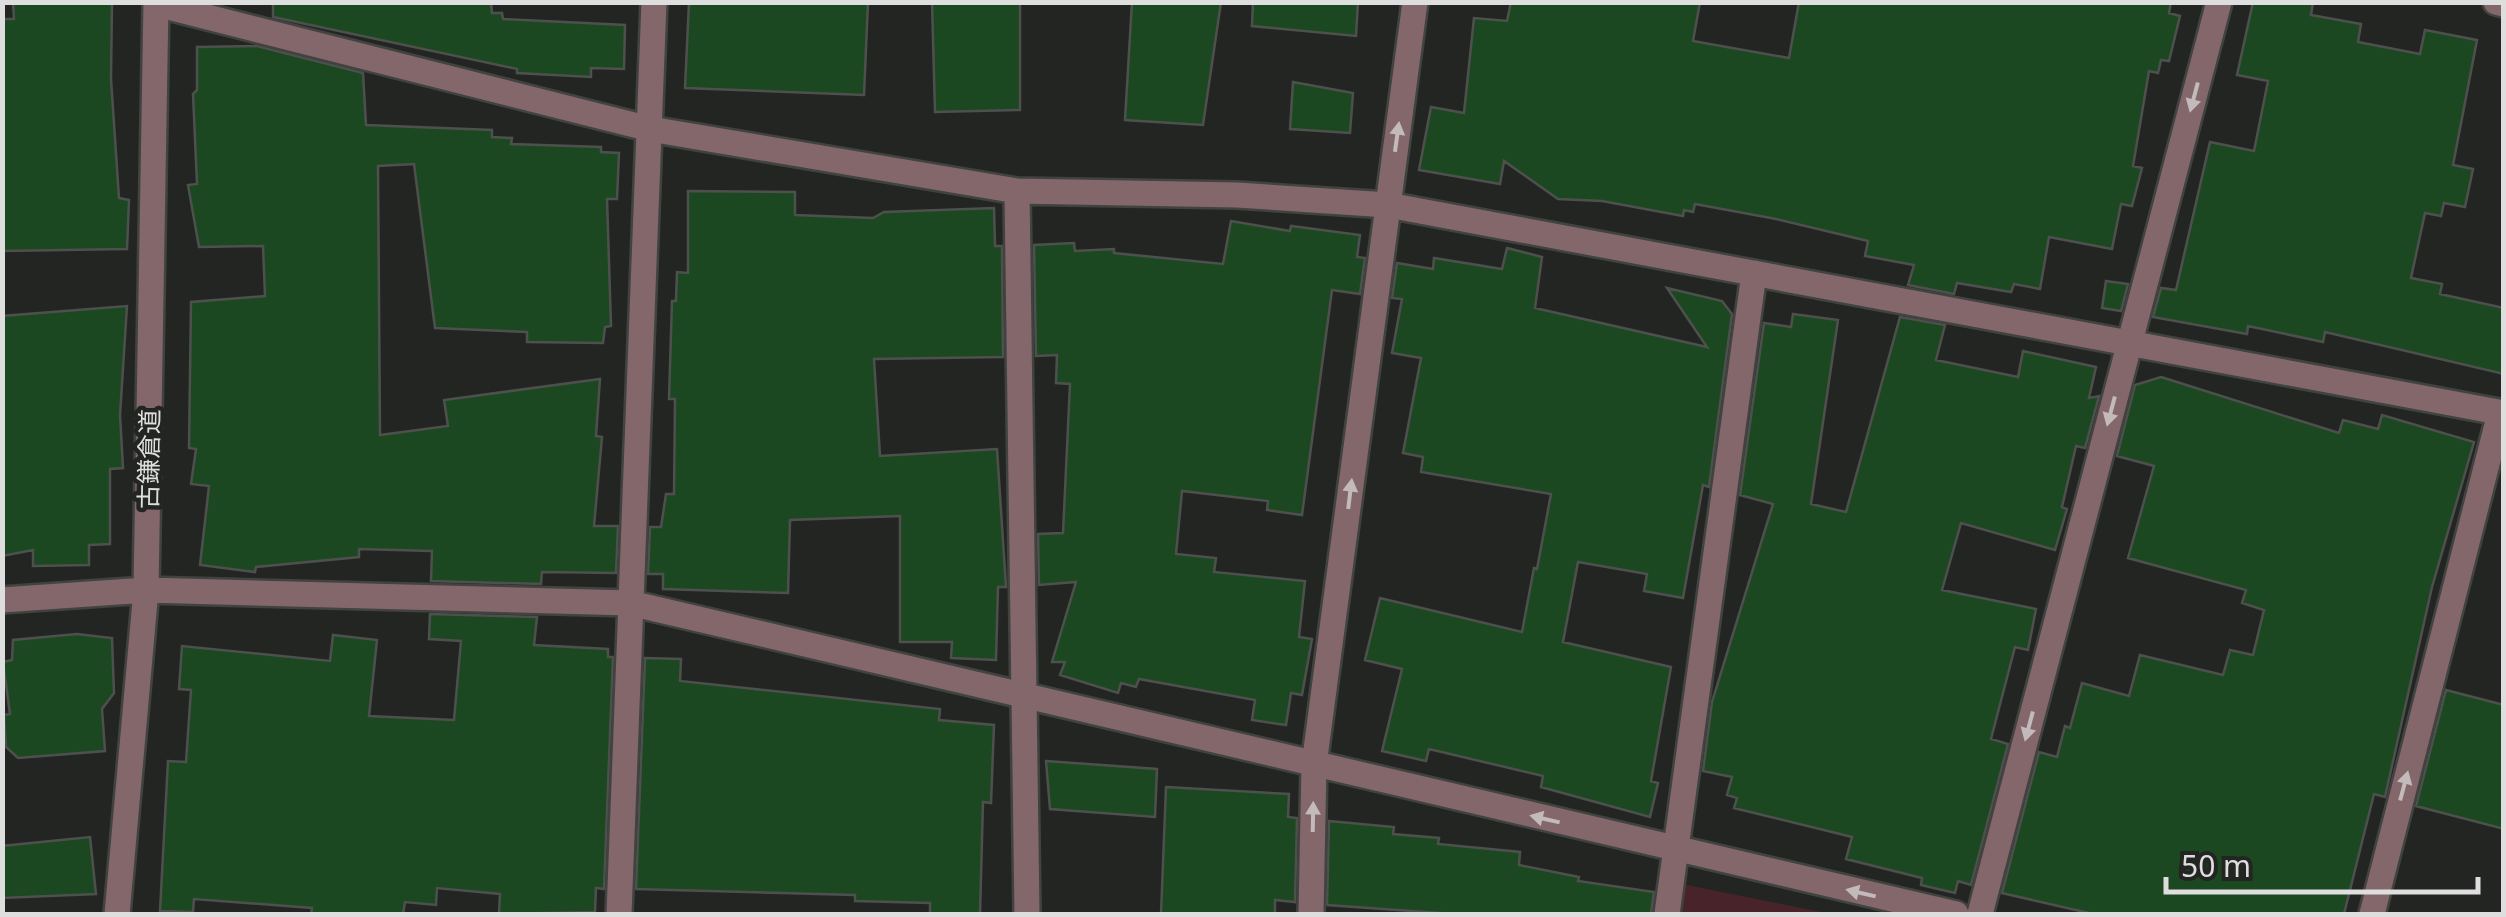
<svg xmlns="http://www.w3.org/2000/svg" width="2506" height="917" font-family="'Noto Sans','Noto Sans JP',sans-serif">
	<rect width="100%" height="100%" fill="#232523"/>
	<path fill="#48232a" d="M 1682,884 L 1831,914 L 1679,914 Z"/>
	<path fill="#1b4820" stroke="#4e504e" stroke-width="2.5" d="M 13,2 L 112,2 L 111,79 L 119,198 L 129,200 L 127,249 L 2,251 L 2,19 L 14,19 Z
		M 273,2 L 491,2 L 492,13 L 502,13 L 503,19 L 625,25 L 624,69 L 591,68 L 591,77 L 517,73 L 517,69 L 273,17 Z
		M 689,2 L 868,2 L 864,95 L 685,88 Z
		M 932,2 L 1020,2 L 1020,110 L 935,112 Z
		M 1132,2 L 1221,2 L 1203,125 L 1125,120 Z
		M 1253,2 L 1358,2 L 1356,36 L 1252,26 Z
		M 1511,2 L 1700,2 L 1693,41 L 1789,58 L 1799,2 L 2171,2 L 2169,13 L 2180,16 L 2169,61 L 2161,60 L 2158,73 L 2149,71 L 2133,166 L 2142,168 L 2132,206 L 2121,204 L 2112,249 L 2049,237 L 2040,289 L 2014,284 L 2011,292 L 1957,283 L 1954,294 L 1908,285 L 1914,265 L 1865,256 L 1868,241 L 1776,219 L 1695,204 L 1693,212 L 1684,210 L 1683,216 L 1602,201 L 1558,199 L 1504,161 L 1500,184 L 1419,170 L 1431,107 L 1464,113 L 1474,18 L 1507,21 Z
		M 2253,2 L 2313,2 L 2311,15 L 2361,24 L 2358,42 L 2420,54 L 2425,30 L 2477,40 L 2453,165 L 2473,169 L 2465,207 L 2444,203 L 2441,216 L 2425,213 L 2411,278 L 2442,284 L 2440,294 L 2504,308 L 2504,374 L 2325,332 L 2323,342 L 2248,326 L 2247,334 L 2153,317 L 2161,288 L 2176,290 L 2210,142 L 2254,151 L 2268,81 L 2237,75 Z
		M 257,46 L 363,73 L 366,125 L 492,130 L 492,137 L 512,138 L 511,144 L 601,147 L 601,152 L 619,153 L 617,199 L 607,199 L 611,326 L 605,327 L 603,343 L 527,342 L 527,332 L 435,328 L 414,164 L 378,166 L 380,435 L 448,426 L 444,400 L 600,379 L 596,436 L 602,437 L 594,526 L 618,526 L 616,573 L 542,572 L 541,584 L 431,581 L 432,551 L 359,549 L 359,557 L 256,567 L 255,572 L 200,565 L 209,486 L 191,484 L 196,449 L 189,448 L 191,302 L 265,296 L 263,246 L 199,247 L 188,185 L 197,184 L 193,94 L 197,90 L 197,47 Z
		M 1293,82 L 1353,93 L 1350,133 L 1290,129 Z
		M 688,191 L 795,192 L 795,215 L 873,218 L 884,212 L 994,208 L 995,246 L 1002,246 L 1003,357 L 874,359 L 880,456 L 997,449 L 1006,587 L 998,587 L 996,660 L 951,658 L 952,642 L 900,642 L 900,516 L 790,520 L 788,593 L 663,589 L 663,574 L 648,574 L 650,527 L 661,527 L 666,494 L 674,494 L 675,399 L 669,399 L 672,301 L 676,301 L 677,272 L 688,273 Z
		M 1231,221 L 1290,231 L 1291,226 L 1360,235 L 1357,257 L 1365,258 L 1360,294 L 1332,290 L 1302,515 L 1267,510 L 1268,501 L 1182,491 L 1176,554 L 1216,558 L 1214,572 L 1305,581 L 1299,637 L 1312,639 L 1302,695 L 1291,693 L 1286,725 L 1252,720 L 1255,700 L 1139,679 L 1136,687 L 1121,683 L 1118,693 L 1060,675 L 1065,662 L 1052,662 L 1076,582 L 1039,585 L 1038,534 L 1063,533 L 1070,384 L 1056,383 L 1057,355 L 1036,356 L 1034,245 L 1074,243 L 1075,251 L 1114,249 L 1114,253 L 1223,264 Z
		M 1507,248 L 1542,257 L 1535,308 L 1707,347 L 1667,288 L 1722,301 L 1732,314 L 1709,487 L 1703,485 L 1683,598 L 1644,591 L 1647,574 L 1578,562 L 1563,642 L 1671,667 L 1651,781 L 1658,783 L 1650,817 L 1541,787 L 1543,776 L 1429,749 L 1426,761 L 1382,751 L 1402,669 L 1365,660 L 1380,598 L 1522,632 L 1534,568 L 1537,569 L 1551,494 L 1421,472 L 1423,457 L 1403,453 L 1421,358 L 1392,353 L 1402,299 L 1392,298 L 1397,263 L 1433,269 L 1434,258 L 1502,269 Z
		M 2106,281 L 2128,284 L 2121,311 L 2102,308 Z
		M 127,306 L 120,415 L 123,468 L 110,469 L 110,544 L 89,545 L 89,565 L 33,566 L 33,550 L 2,556 L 2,316 Z
		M 1793,314 L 1838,320 L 1811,504 L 1846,512 L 1900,317 L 1945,325 L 1936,360 L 2018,377 L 2023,351 L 2096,367 L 2089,398 L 2099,396 L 2085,448 L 2076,446 L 2062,507 L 2067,509 L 2055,550 L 1961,523 L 1942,590 L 2036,609 L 2028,650 L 2015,647 L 1991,739 L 2008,744 L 1971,885 L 1958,881 L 1955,893 L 1921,885 L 1922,878 L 1846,859 L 1852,837 L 1734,808 L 1737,798 L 1727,795 L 1732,777 L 1703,771 L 1712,702 L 1773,504 L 1740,495 L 1764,323 L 1791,327 Z
		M 2161,377 L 2339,433 L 2343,420 L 2378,429 L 2382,415 L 2474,442 L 2432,587 L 2385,797 L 2374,794 L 2344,914 L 2093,914 L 2002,893 L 2039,752 L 2057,757 L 2065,726 L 2070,728 L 2082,683 L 2129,696 L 2140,655 L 2223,675 L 2230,650 L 2253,655 L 2264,610 L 2242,603 L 2246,590 L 2128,558 L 2154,466 L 2117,456 L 2135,385 Z
		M 430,614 L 537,617 L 534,645 L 608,649 L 608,657 L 613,657 L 604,889 L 596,888 L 595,912 L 499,914 L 500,894 L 437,888 L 436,905 L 405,902 L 403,914 L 311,914 L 312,908 L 194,899 L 193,912 L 160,911 L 168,761 L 186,762 L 191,690 L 179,689 L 182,646 L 330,661 L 333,635 L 377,640 L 369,716 L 454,720 L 461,641 L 429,639 Z
		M 77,634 L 112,638 L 114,693 L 102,709 L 105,751 L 18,758 L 6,747 L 4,715 L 10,714 L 3,662 L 12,660 L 13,640 Z
		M 645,658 L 681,659 L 680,681 L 940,709 L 939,720 L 994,725 L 991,803 L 983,802 L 980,914 L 930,914 L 930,903 L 855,901 L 855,895 L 636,889 Z
		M 2446,690 L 2504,705 L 2504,829 L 2416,806 Z
		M 1046,761 L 1157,769 L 1155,817 L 1050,809 Z
		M 1166,787 L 1289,794 L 1288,817 L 1297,818 L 1295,902 L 1275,900 L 1275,914 L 1161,914 Z
		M 1329,821 L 1394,827 L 1393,834 L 1439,838 L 1438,844 L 1520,852 L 1519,865 L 1579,877 L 1578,881 L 1654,892 L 1651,914 L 1454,914 L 1327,905 Z
		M 90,837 L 96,894 L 2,898 L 2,846 Z"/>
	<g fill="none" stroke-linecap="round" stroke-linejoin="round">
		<defs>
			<path id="minor" d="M 2496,2 L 2504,4
				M 156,4 L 650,129 L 1017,191 L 1237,195 L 1388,205 L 2504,413
				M 1017,191 L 1027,914
				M 2,600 L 146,590 L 630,603 L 1956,914
				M 117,914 L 146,590 L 156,2
				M 619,914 L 654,2
				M 1311,914 L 1314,765 L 1415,2
				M 1667,914 L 1754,273
				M 1980,914 L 2219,2
				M 2372,914 L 2500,413"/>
		</defs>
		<use href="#minor" stroke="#414341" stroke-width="30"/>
		<use href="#minor" stroke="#84676b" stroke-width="25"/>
	</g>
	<defs><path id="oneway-solid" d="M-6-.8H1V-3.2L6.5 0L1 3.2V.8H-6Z" transform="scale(2.5)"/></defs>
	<g fill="#c2babb">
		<use href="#oneway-solid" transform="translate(2194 97) rotate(105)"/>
		<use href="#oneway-solid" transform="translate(1397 137) rotate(-82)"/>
		<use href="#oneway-solid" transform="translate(2111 411) rotate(105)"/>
		<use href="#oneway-solid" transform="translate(1350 494) rotate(-83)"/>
		<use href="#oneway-solid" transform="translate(2029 726) rotate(105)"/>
		<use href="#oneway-solid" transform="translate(2404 786) rotate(-75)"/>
		<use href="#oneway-solid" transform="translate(1313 817) rotate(-89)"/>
		<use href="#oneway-solid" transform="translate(1545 819) rotate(-167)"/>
		<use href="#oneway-solid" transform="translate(1861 893) rotate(-167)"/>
	</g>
	<g text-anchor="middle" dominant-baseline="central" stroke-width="9" stroke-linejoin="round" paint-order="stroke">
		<g font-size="25" fill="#dddedd" stroke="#232523">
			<text transform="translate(148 459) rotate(-89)">古鎌倉道</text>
		</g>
	</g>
	<rect width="2506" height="917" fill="none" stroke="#dddedd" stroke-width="10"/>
	<path d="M2166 877v15h312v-15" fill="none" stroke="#dddedd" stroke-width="5"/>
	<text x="2181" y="877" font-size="30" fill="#dddedd" stroke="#232523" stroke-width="8" paint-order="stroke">50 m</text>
</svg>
